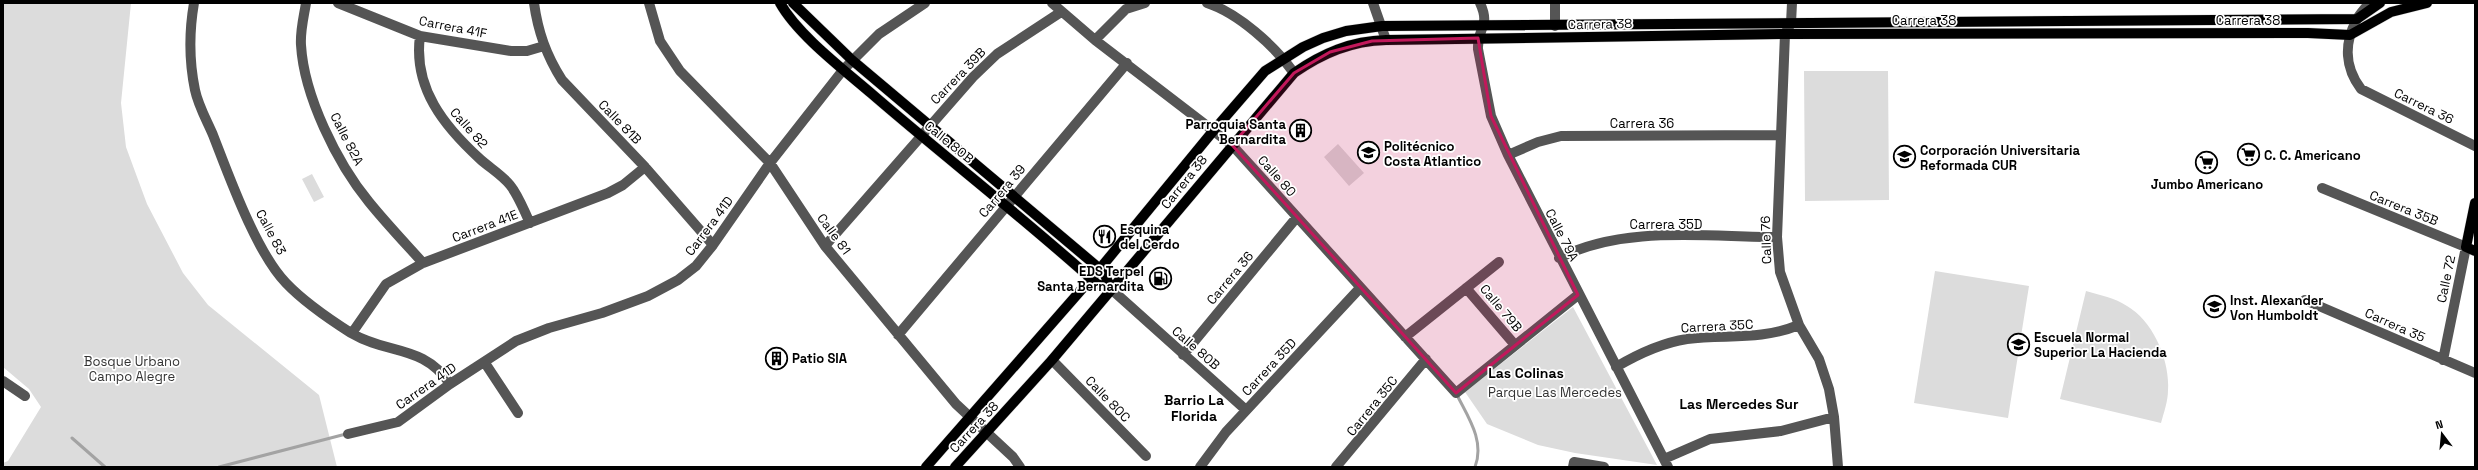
<svg xmlns="http://www.w3.org/2000/svg" width="2478" height="470" font-family="'Space Grotesk',sans-serif">
	<rect width="100%" height="100%" fill="#fff"/>
	<path fill="#dcdcdc" d="M 3,3 L 131,3 L 121,103 L 126,147 L 147,204 L 183,273 L 208,305 L 319,395 L 337,467 L 3,467 L 3,463 L 8,461 L 41,407 L 29,389 L 3,367 Z
		M 1804,71 L 1888,71 L 1889,200 L 1805,201 Z
		M 1338,144 L 1364,173 L 1349,186 L 1324,157 Z
		M 312,174 L 324,197 L 314,202 L 302,179 Z
		M 1935,271 L 2029,286 L 2008,418 L 1914,403 Z
		M 2086,291 C 2100,295 2115,298 2127,306 C 2153,321 2170,360 2168,390 C 2168,401 2164,412 2161,423 L 2060,399 Z
		M 1573,307 L 1657,465 L 1575,453 L 1538,445 L 1487,424 L 1465,392 Z"/>
	<g fill="none" stroke-linecap="round" stroke-linejoin="round">
		<path stroke="#a3a3a3" stroke-width="3" d="M 1457,395 C 1468,417 1485,441 1475,467
			M 72,438 L 105,467
			M 219,467 L 346,434"/>
		<defs>
			<path id="major" d="M 780,3 C 798,35 843,69 872,94 C 946,158 1024,218 1097,284 L 1111,289
				M 793,3 L 852,60 L 1100,269 L 1105,275 L 1111,289
				M 2475,203 L 2466,247 L 2475,251
				M 926,467 L 1103,265 L 1214,130 L 1265,71 L 1303,47 L 1323,38 L 1346,31 L 1382,26 L 2357,19 L 2380,3
				M 955,467 L 1052,360 L 1294,73 C 1323,53 1351,41 1386,40 L 1785,34 L 2308,33 L 2350,35 L 2391,12 L 2427,3"/>
		</defs>
		<use href="#major" stroke="#dbdbdb" stroke-width="11"/>
		<path stroke="#555" stroke-width="10" d="M 194,3 C 189,32 189,61 195,90 C 198,105 207,121 213,135 C 229,176 256,252 286,283 C 304,302 329,319 351,333 C 388,355 423,344 450,384
			M 306,3 C 304,16 300,31 301,45 C 304,96 337,163 369,202 C 386,223 405,243 423,263
			M 338,3 L 420,36 L 511,51 L 527,51 L 544,46
			M 534,3 C 538,32 546,55 562,80 L 645,167 L 713,245
			M 649,3 L 660,41 L 680,71 L 770,163 L 825,246 L 956,404 L 1013,457 L 1020,467
			M 1052,3 L 1095,40 L 1232,145 L 1456,393 L 1578,295
			M 1207,3 C 1238,13 1275,46 1294,73
			M 1373,3 L 1386,40
			M 1480,3 C 1491,27 1477,27 1478,49 L 1491,116 L 1508,155 L 1668,467
			M 1792,3 L 1791,23 L 1785,34 L 1777,237 L 1780,272 L 1799,325 L 1819,359 L 1829,389 L 1834,417 L 1838,467
			M 2369,3 C 2365,9 2359,14 2356,21 C 2344,44 2345,68 2361,89 L 2475,146
			M 1555,26 L 1555,3
			M 420,36 C 413,88 444,126 480,159 C 490,168 502,175 510,185 C 519,196 524,211 530,223
			M 1095,40 L 1126,9 L 1145,3
			M 1508,155 L 1538,142 L 1561,136 L 1780,135
			M 2322,188 L 2466,247 L 2443,360
			M 825,246 L 973,77 L 997,54 L 1061,12
			M 1559,258 C 1623,225 1706,237 1777,237
			M 1466,288 L 1515,345
			M 1111,289 L 1246,410
			M 2305,300 L 2475,373
			M 352,333 L 386,284 L 423,263 L 608,193 L 623,185 L 645,167
			M 898,335 L 1127,63
			M 1405,337 L 1499,262
			M 1183,355 L 1297,217
			M 1052,360 L 1146,456
			M 485,363 L 518,413
			M 1616,367 C 1638,354 1661,343 1687,339 C 1727,334 1759,341 1799,325
			M 3,381 L 25,396
			M 348,434 L 398,422 L 450,384 L 516,341 L 549,328 L 602,313 L 648,296 L 678,280 L 696,266 L 713,245 L 770,163 L 843,70 L 879,34 L 925,3
			M 1664,459 L 1710,439 L 1781,431 L 1834,417
			M 1200,467 L 1226,432 L 1360,288
			M 1336,467 L 1426,359
			M 1573,467 L 1574,462 L 1604,467"/>
		<use href="#major" stroke="#000" stroke-width="10"/>
	</g>
	<path fill="#c2185b" fill-opacity="0.2" stroke="#c2185b" stroke-width="3" stroke-linejoin="round" d="M 1478,38 L 1491,116 L 1578,295 L 1456,393 L 1232,145 L 1294,73 L 1330,52 L 1372,41 Z"/>
	<defs>
		<symbol id="building-ring" viewBox="-11 -11 22 22"><circle r="9.5" fill="#fff" stroke="#000" stroke-width="1.5"/><path d="M-4-6H4V6H1V3H-1V6H-4ZM-2.5-4.3h1.7v1.8h-1.7ZM.8-4.3h1.7v1.8H.8ZM-2.5-1h1.7V.8h-1.7ZM.8-1h1.7V.8H.8Z" fill="#000"/></symbol>
		<symbol id="university-ring" viewBox="-11 -11 22 22"><circle r="9.5" fill="#fff" stroke="#000" stroke-width="1.5"/><path d="M0-5L7-2L0 1L-7-2ZM-4 1L0 2.5L4 1V4Q0 6-4 4Z" fill="#000"/></symbol>
		<symbol id="supermarket-ring" viewBox="-11 -11 22 22"><circle r="9.5" fill="#fff" stroke="#000" stroke-width="1.5"/><path d="M-6-5.5h2.5l.6 2H6L4.5 2H-2.5L-4.4-4H-6ZM-1.5 3.2a1.3 1.3 0 1 0 .1 0ZM3 3.2a1.3 1.3 0 1 0 .1 0Z" fill="#000"/></symbol>
		<symbol id="restaurant-ring" viewBox="-11 -11 22 22"><circle r="9.5" fill="#fff" stroke="#000" stroke-width="1.5"/><path d="M-5-6h1v4h1v-4h1v4h1v-4h1v5L-1.5 .5V6h-2V.5L-5-1ZM5-6V6H3V1.5H1.5Q1.5-4 5-6Z" fill="#000"/></symbol>
		<symbol id="fuel-ring" viewBox="-11 -11 22 22"><circle r="9.5" fill="#fff" stroke="#000" stroke-width="1.5"/><path d="M-5.5-6h7V0h2V4h1.3V-2.5L3-4.5l.8-.8L6-3V5H2.5V1h-1V6h-7ZM-4.2-4.7v3.2H.2V-4.7Z" fill="#000"/></symbol>
		<symbol id="school-ring" viewBox="-11 -11 22 22"><circle r="9.5" fill="#fff" stroke="#000" stroke-width="1.5"/><path d="M0-5L7-2L0 1L-7-2ZM-4 1L0 2.5L4 1V4Q0 6-4 4Z" fill="#000"/></symbol>
	</defs>
	<g fill-rule="evenodd">
		<use href="#building-ring" x="1288" y="118" width="25" height="25"/>
		<use href="#university-ring" x="1356" y="140" width="25" height="25"/>
		<use href="#supermarket-ring" x="2236" y="142" width="25" height="25"/>
		<use href="#university-ring" x="1892" y="144" width="25" height="25"/>
		<use href="#supermarket-ring" x="2194" y="150" width="25" height="25"/>
		<use href="#restaurant-ring" x="1092" y="224" width="25" height="25"/>
		<use href="#fuel-ring" x="1148" y="266" width="25" height="25"/>
		<use href="#school-ring" x="2202" y="294" width="25" height="25"/>
		<use href="#school-ring" x="2006" y="332" width="25" height="25"/>
		<use href="#building-ring" x="764" y="346" width="25" height="25"/>
	</g>
	<g text-anchor="middle" dominant-baseline="central" stroke-width="3.5" stroke-linejoin="round" paint-order="stroke">
		<g font-size="13" fill="#000" stroke="#fff">
			<text x="1924" y="20">Carrera 38</text>
			<text x="2248" y="20">Carrera 38</text>
			<text transform="translate(1600 24) rotate(-1)">Carrera 38</text>
			<text transform="translate(453 27) rotate(11)">Carrera 41F</text>
			<text transform="translate(958 76) rotate(-46)">Carrera 39B</text>
			<text transform="translate(2424 106) rotate(26)">Carrera 36</text>
			<text transform="translate(620 122) rotate(46)">Calle 81B</text>
			<text x="1642" y="123">Carrera 36</text>
			<text transform="translate(469 128) rotate(48)">Calle 82</text>
			<text transform="translate(347 139) rotate(63)">Calle 82A</text>
			<text transform="translate(949 142) rotate(39)">Calle 80B</text>
			<text transform="translate(1277 176) rotate(48)">Calle 80</text>
			<text transform="translate(1184 182) rotate(-51)">Carrera 38</text>
			<text transform="translate(1002 191) rotate(-50)">Carrera 39</text>
			<text transform="translate(2404 208) rotate(22)">Carrera 35B</text>
			<text x="1666" y="224">Carrera 35D</text>
			<text transform="translate(485 226) rotate(-21)">Carrera 41E</text>
			<text transform="translate(709 226) rotate(-53)">Carrera 41D</text>
			<text transform="translate(271 232) rotate(62)">Calle 83</text>
			<text transform="translate(834 234) rotate(54)">Calle 81</text>
			<text transform="translate(1562 235) rotate(63)">Calle 79A</text>
			<text transform="translate(1766 240) rotate(-92)">Calle 76</text>
			<text transform="translate(1230 278) rotate(-50)">Carrera 36</text>
			<text transform="translate(2446 279) rotate(-78)">Calle 72</text>
			<text transform="translate(1501 308) rotate(50)">Calle 79B</text>
			<text transform="translate(2395 325) rotate(24)">Carrera 35</text>
			<text transform="translate(1717 326) rotate(-3)">Carrera 35C</text>
			<text transform="translate(1196 348) rotate(41)">Calle 80B</text>
			<text transform="translate(1269 367) rotate(-47)">Carrera 35D</text>
			<text transform="translate(426 386) rotate(-35)">Carrera 41D</text>
			<text transform="translate(1108 399) rotate(46)">Calle 80C</text>
			<text transform="translate(1372 406) rotate(-51)">Carrera 35C</text>
			<text transform="translate(974 427) rotate(-47)">Carrera 38</text>
		</g>
		<g font-size="13" font-weight="bold" fill="#000" stroke="#fff" text-anchor="start">
			<text x="1286" y="124" text-anchor="end">Parroquia Santa<tspan x="1286" dy="15">Bernardita</tspan></text>
			<text x="1384" y="146">Politécnico<tspan x="1384" dy="15">Costa Atlantico</tspan></text>
			<text x="1920" y="150">Corporación Universitaria<tspan x="1920" dy="15">Reformada CUR</tspan></text>
			<text x="2264" y="155">C. C. Americano</text>
			<text x="2207" y="184" text-anchor="middle">Jumbo Americano</text>
			<text x="1120" y="229">Esquina<tspan x="1120" dy="15">del Cerdo</tspan></text>
			<text x="1144" y="271" text-anchor="end">EDS Terpel<tspan x="1144" dy="15">Santa Bernardita</tspan></text>
			<text x="2230" y="300">Inst. Alexander<tspan x="2230" dy="15">Von Humboldt</tspan></text>
			<text x="2034" y="337">Escuela Normal<tspan x="2034" dy="15">Superior La Hacienda</tspan></text>
			<text x="792" y="358">Patio SIA</text>
		</g>
		<g font-size="13" fill="#333" stroke="#fff">
			<text x="132" y="361">Bosque Urbano<tspan x="132" dy="15">Campo Alegre</tspan></text>
			<text x="1555" y="392">Parque Las Mercedes</text>
		</g>
		<g font-size="14" font-weight="bold" fill="#000" stroke="#fff">
			<text x="1526" y="373">Las Colinas</text>
			<text x="1194" y="400">Barrio La<tspan x="1194" dy="16">Florida</tspan></text>
			<text x="1739" y="404">Las Mercedes Sur</text>
		</g>
	</g>
	<rect width="2478" height="470" fill="none" stroke="#000000" stroke-width="8"/>
	<g transform="translate(2442 434) rotate(344)" stroke="#ffffff" stroke-width="3" paint-order="stroke">
	<path d="M0-3L7 15L0 10L-7 15Z" fill="#000000"/>
	<text y="-6" font-size="11" font-weight="bold" text-anchor="middle" fill="#000000">N</text>
	</g>
</svg>
